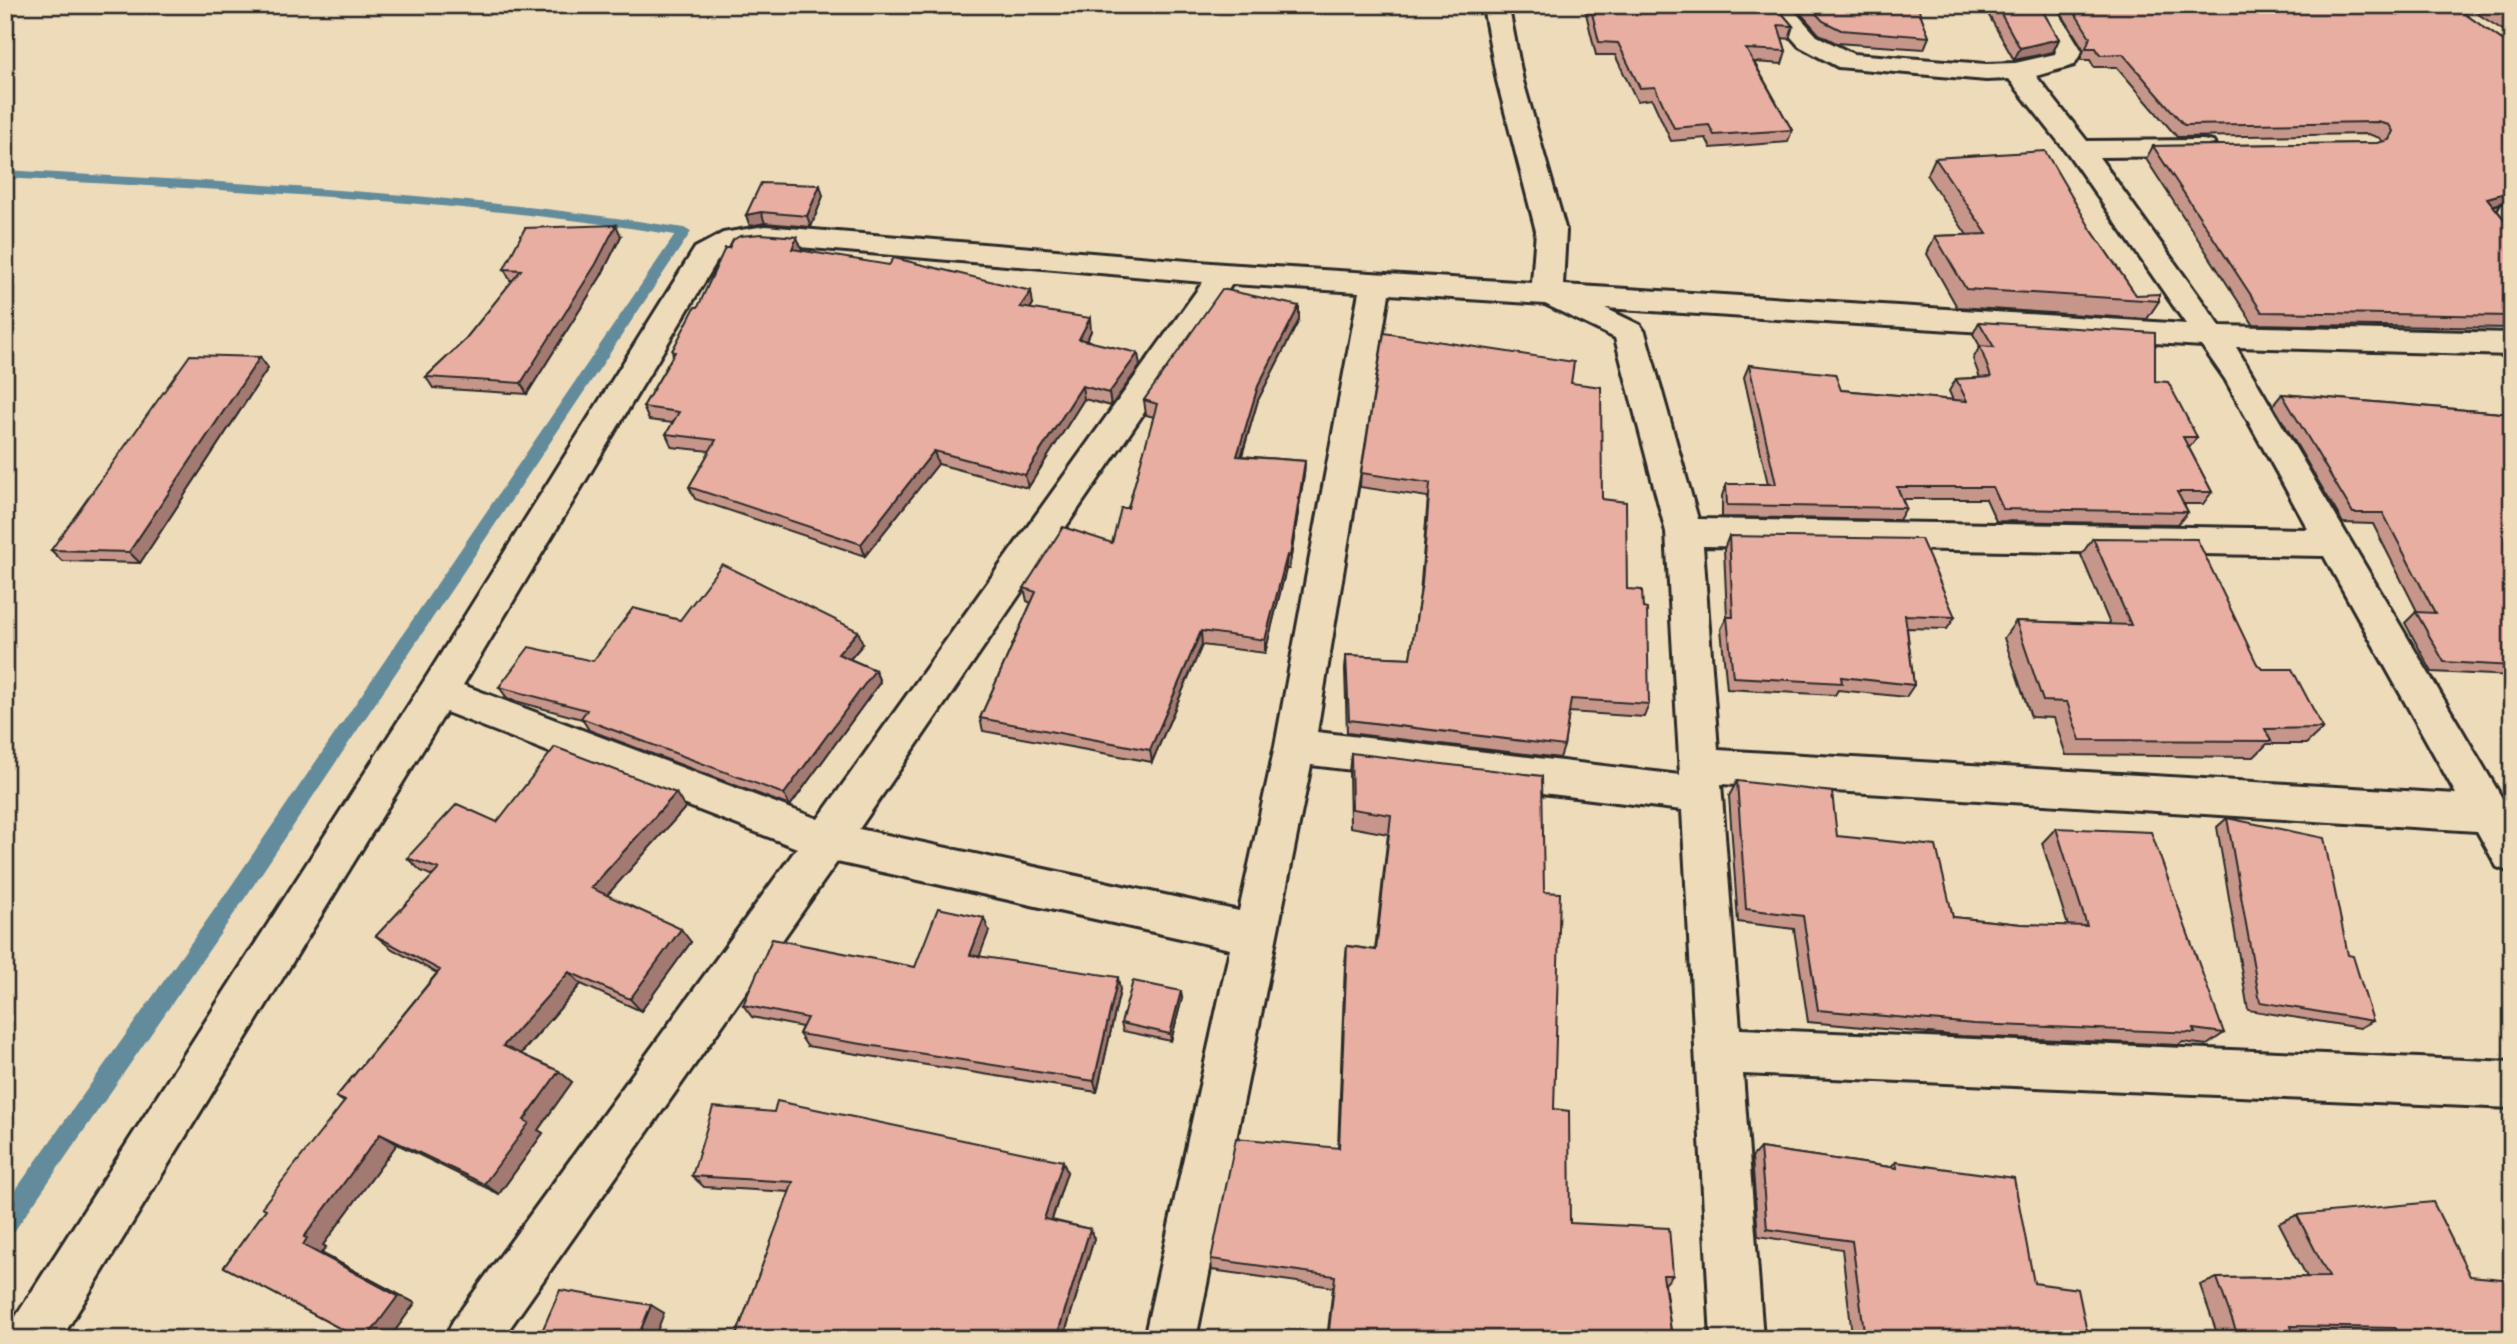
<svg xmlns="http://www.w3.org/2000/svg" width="2517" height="1344" font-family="'Indie Flower',sans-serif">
	<rect width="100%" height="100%" fill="#eedbb9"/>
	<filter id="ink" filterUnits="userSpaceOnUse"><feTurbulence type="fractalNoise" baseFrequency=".0143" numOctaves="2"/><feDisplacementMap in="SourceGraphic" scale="14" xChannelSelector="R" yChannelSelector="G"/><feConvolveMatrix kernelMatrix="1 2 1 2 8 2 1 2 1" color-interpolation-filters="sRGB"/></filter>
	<g filter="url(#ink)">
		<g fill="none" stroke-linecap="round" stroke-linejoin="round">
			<path fill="#628c9c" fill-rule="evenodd" d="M 5,170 C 232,183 459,192 684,228 L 691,232 L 243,901 L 13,1233 L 5,1236 L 5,1205 L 229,889 L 675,235 C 453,199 229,191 5,178 Z"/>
			<defs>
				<path id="minor" d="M 1490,5 L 1518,5 L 1510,14 L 1523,81 L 1566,231 L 1563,285 L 2186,324 L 2069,155 L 2009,79 L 1986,80 L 1838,67 L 1799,46 L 1763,5 L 1789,5 L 1817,36 L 1853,54 L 1986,64 L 2015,63 L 2055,54 L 2056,51 L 2029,5 L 2054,5 L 2082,51 L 2074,65 L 2036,76 L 2087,141 L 2203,140 L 2213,142 L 2217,148 L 2213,154 L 2203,156 L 2099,157 L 2220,326 L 2512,333 L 2512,355 L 2236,347 L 2512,815 L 2512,873 L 2497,867 L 2477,831 L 1721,784 L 1740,1029 L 2512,1062 L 2512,1108 L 1743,1074 L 1763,1339 L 1711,1339 L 1682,810 L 1311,765 L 1196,1339 L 1144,1339 L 1230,949 L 837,862 L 502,1339 L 445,1339 L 453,1321 L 797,848 L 446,712 L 61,1339 L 5,1339 L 13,1321 L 424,681 L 695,248 L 723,233 L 765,226 L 1224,264 L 1532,283 L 1536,231 L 1497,81 L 1484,12 ZM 765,244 L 1203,282 L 818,819 L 463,685 L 717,261 L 744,247 ZM 1232,284 L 1359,292 L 1275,746 L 1239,911 L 859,829 ZM 1389,294 L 1545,304 L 1615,338 L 1666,532 L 1680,775 L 1317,732 ZM 1605,308 L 2202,346 L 2225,379 L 2308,529 L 1698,519 L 1645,332 L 1640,325 ZM 1703,546 L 2324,556 L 2456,794 L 1718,750 Z
					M 2512,202 L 2512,233 L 2502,230 C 2496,222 2496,213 2502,205 Z"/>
			</defs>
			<use href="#minor" stroke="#2b2b2b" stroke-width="6"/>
			<use href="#minor" fill="#eedbb9" fill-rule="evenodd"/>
		</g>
		<path fill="#c7968a" stroke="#2b2b2b" stroke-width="2" d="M 1584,5 L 1775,5 L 1793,26 L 1789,39 L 1782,38 L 1786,51 L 1782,64 L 1754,62 L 1792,130 L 1788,142 L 1711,148 L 1706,138 L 1671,141 L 1652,99 L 1637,101 L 1615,55 L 1596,55 Z
			M 1793,5 L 1917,5 L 1929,37 L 1924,49 L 1836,43 L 1819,34 Z
			M 1983,5 L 2039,5 L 2059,39 L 2053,52 L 2014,60 Z
			M 2056,5 L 2452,5 L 2512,47 L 2512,200 L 2494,206 L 2512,229 L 2512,328 L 2253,324 L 2146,159 L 2153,146 L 2377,143 L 2383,142 L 2380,138 L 2368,134 L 2177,137 L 2117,67 L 2094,67 L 2090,60 L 2080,60 L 2084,50 Z
			M 2464,5 L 2512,5 L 2512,36 Z
			M 1935,158 L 2092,231 L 2136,295 L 2159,301 L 2147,319 L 1957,307 L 1927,254 L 1935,236 L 1967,235 L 1927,176 Z
			M 823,196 L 811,227 L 765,223 L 750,226 L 746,215 Z
			M 621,236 L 601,276 L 527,394 L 433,388 L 426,377 L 463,342 L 513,280 L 510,280 L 504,269 Z
			M 802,250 L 801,251 L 1033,304 L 1030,309 L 1091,331 L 1087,340 L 1140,366 L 1111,406 L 1084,399 L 1028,488 L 938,464 L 865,556 L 695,499 L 689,487 L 710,451 L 672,447 L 666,434 L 673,423 L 649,420 L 643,407 L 673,355 L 672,351 L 698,307 Z
			M 1299,306 L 1299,320 L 1258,400 L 1242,456 L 1305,461 L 1304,475 L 1289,569 L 1286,569 L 1265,653 L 1202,645 L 1152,762 L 983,731 L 980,718 L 1031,603 L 1027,601 L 1024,588 L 1112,543 L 1128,508 L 1154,417 L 1146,415 L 1144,400 Z
			M 1979,322 L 2155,381 L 2197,437 L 2189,448 L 2212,492 L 2203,504 L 2184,504 L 2188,512 L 2178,524 L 1996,521 L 1986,499 L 1902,499 L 1906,508 L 1899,520 L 1722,517 L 1722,496 L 1726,484 L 1768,484 L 1744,377 L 1749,365 L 1841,390 L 1953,400 L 1949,391 L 1956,379 L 1980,378 L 1973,359 L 1980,346 L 1973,334 Z
			M 260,357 L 268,368 L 140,563 L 62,561 L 51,550 Z
			M 1571,383 L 1627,589 L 1649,704 L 1644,717 L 1569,712 L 1564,746 L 1560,758 L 1347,733 L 1345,669 L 1346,655 L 1410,658 L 1420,594 L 1428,497 L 1360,487 L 1361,473 Z
			M 2282,394 L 2512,414 L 2512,676 L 2432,672 L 2405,623 L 2416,612 L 2418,613 L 2373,524 L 2343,523 L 2273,405 Z
			M 1729,536 L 1955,617 L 1947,629 L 1907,628 L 1914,685 L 1906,697 L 1838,690 L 1835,695 L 1727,689 L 1721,629 L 1727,617 L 1724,549 Z
			M 2093,538 L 2257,664 L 2323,728 L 2306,744 L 2267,744 L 2254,757 L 2066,755 L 2054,718 L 2031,717 L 2004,638 L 2016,621 L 2110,624 L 2081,555 Z
			M 680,620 L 863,644 L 850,659 L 875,670 L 880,682 L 790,806 L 589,730 L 582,719 L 508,699 L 499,687 L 593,661 Z
			M 1351,753 L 1544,892 L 1554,1109 L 1570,1223 L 1673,1275 L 1665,1284 L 1672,1339 L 1327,1339 L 1333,1287 L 1212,1270 L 1211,1259 L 1338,1148 L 1345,963 L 1347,946 L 1375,950 L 1388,834 L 1350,827 L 1349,772 Z
			M 1737,781 L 1837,836 L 1953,917 L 2021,924 L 2068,926 L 2042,843 L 2056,828 L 2224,1033 L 2207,1045 L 2183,1042 L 2178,1045 L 1961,1036 L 1808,1022 L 1794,929 L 1738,922 L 1729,796 Z
			M 685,808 L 607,895 L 691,942 L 641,1011 L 581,984 L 521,1054 L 572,1082 L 538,1130 L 543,1133 L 499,1194 L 397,1144 L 323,1245 L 326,1247 L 321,1253 L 415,1303 L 389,1339 L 360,1339 L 224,1267 L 344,1102 L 336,1097 L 437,973 L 392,949 L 376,936 L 433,876 L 421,871 L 407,858 L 497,822 Z
			M 2227,818 L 2373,1021 L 2360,1028 L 2248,1010 L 2217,827 Z
			M 989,931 L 979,956 L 1120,990 L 1097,1092 L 807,1046 L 799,1034 L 802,1027 L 752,1017 L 743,1005 L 915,967 Z
			M 1182,998 L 1171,1041 L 1123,1031 L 1121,1023 Z
			M 1760,1148 L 1890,1167 L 1896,1162 L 2034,1283 L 2088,1337 L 2123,1339 L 1848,1339 L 1848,1338 L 1852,1335 L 1842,1249 L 1758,1236 L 1752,1157 Z
			M 1067,1172 L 1052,1220 L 1090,1229 L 1094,1239 L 1063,1339 L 735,1339 L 790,1192 L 704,1187 L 692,1176 Z
			M 2297,1215 L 2470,1276 L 2512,1339 L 2376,1339 L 2375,1335 L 2293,1333 L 2295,1339 L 2219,1339 L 2200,1285 L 2217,1278 L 2307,1277 L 2279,1223 Z"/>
		<path fill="#a27a71" stroke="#2b2b2b" stroke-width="2" d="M 2059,39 L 2053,52 L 2014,60 L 2020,48 Z
			M 820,185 L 823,196 L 811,227 L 807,216 Z
			M 2512,191 L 2512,200 L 2477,210 L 2487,198 Z
			M 761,212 L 765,223 L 750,226 L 746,215 Z
			M 616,225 L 621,236 L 601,276 L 527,394 L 521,383 Z
			M 797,237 L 802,250 L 797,262 L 792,249 Z
			M 1031,291 L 1033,304 L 1022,320 L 1020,307 Z
			M 1299,306 L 1299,320 L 1258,400 L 1237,470 L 1237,456 L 1258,386 Z
			M 1090,318 L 1091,331 L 1081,351 L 1079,339 Z
			M 1138,353 L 1140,366 L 1111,406 L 1109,393 Z
			M 260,357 L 268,368 L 140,563 L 129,552 Z
			M 1082,386 L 1084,399 L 1028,488 L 1025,475 Z
			M 934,451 L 938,464 L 865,556 L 861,544 Z
			M 1305,461 L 1304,475 L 1289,569 L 1290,556 Z
			M 1287,555 L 1286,569 L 1265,653 L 1265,640 Z
			M 858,631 L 863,644 L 843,667 L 838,654 Z
			M 1201,631 L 1202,645 L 1152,762 L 1150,750 Z
			M 875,670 L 880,682 L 790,806 L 784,794 Z
			M 676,793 L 685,808 L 602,901 L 591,888 Z
			M 984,918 L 989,931 L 975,968 L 970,955 Z
			M 681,929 L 691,942 L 641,1011 L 630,999 Z
			M 569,972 L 581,984 L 517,1058 L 503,1046 Z
			M 1118,977 L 1120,990 L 1097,1092 L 1094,1081 Z
			M 1181,991 L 1182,998 L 1171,1041 L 1170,1034 Z
			M 559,1071 L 572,1082 L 538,1130 L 543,1133 L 499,1194 L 484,1184 L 524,1120 Z
			M 380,1134 L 397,1144 L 323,1245 L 326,1247 L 321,1253 L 415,1303 L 389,1339 L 366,1339 L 303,1245 L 304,1237 Z
			M 1063,1161 L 1067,1172 L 1049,1228 L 1044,1219 Z
			M 1090,1229 L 1094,1239 L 1063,1339 L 1056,1339 Z
			M 651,1305 L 664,1313 L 654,1339 L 637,1339 Z"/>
		<path fill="#e7aea1" stroke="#2b2b2b" stroke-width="2" d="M 1590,5 L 1775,5 L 1793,26 L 1778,25 L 1786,51 L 1746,49 L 1792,130 L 1714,135 L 1709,125 L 1674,128 L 1655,87 L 1640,88 L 1618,43 L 1599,42 Z
			M 1808,5 L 1917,5 L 1929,37 L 1841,30 L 1823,21 Z
			M 1996,5 L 2039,5 L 2059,39 L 2020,48 Z
			M 2070,5 L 2452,5 L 2512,47 L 2512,160 L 2507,162 L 2512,165 L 2512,191 L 2487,198 L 2512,229 L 2512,316 L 2262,312 L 2153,146 L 2377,143 L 2389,140 L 2393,131 L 2389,125 L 2377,122 L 2184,125 L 2123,54 L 2100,55 L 2096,48 L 2086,48 L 2090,37 Z
			M 2492,5 L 2512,5 L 2512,18 Z
			M 2045,151 L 2092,231 L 2136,295 L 2159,294 L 2159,301 L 1966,289 L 1935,236 L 1987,234 L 1935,158 Z
			M 761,183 L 820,185 L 807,216 L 761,212 L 746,215 Z
			M 616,225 L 596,264 L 521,383 L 426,377 L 463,342 L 521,270 L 504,269 L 525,228 Z
			M 761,234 L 797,237 L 792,249 L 889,265 L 894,258 L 1031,291 L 1020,307 L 1090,318 L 1079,339 L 1138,353 L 1109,393 L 1082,386 L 1025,475 L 934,451 L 861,544 L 689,487 L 716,440 L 666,434 L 679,412 L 643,407 L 675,352 L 672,351 L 695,307 L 698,307 L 725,248 L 729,248 L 733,240 L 740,236 Z
			M 1222,289 L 1299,306 L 1258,386 L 1237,456 L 1305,461 L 1290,556 L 1287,555 L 1265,640 L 1201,631 L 1150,750 L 980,718 L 1036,592 L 1024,588 L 1063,527 L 1112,543 L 1121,508 L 1128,508 L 1157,404 L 1144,400 Z
			M 1979,322 L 2155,333 L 2155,381 L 2168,382 L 2197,437 L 2183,437 L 2212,492 L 2177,492 L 2188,512 L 2003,509 L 1993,487 L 1897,487 L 1906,508 L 1727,505 L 1726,484 L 1776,484 L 1749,365 L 1835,374 L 1841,390 L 1967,401 L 1956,379 L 1991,377 L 1980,346 L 1994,347 Z
			M 1384,333 L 1574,362 L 1571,383 L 1601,387 L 1602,499 L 1626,502 L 1627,589 L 1642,590 L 1643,608 L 1647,609 L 1649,704 L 1571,699 L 1564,746 L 1349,720 L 1346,655 L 1410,658 L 1422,583 L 1430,483 L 1361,473 Z
			M 190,355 L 260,357 L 129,552 L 51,550 Z
			M 2282,394 L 2512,414 L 2512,666 L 2444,662 L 2416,612 L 2435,613 L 2383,513 L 2353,513 Z
			M 1729,536 L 1921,539 L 1955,617 L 1905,615 L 1914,685 L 1841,677 L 1842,683 L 1733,677 L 1727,617 L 1733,617 Z
			M 2093,538 L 2197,539 L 2257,664 L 2262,669 L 2292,669 L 2323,728 L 2265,729 L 2271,741 L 2080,740 L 2067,702 L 2043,701 L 2016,621 L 2131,625 Z
			M 722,564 L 858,631 L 838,654 L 875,670 L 784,794 L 581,718 L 587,710 L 499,687 L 529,647 L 593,661 L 633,608 L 680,620 Z
			M 555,747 L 676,793 L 591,888 L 681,929 L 630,999 L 569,972 L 503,1046 L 559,1071 L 524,1120 L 529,1123 L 484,1184 L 380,1134 L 304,1237 L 307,1238 L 303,1245 L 398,1296 L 366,1339 L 360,1339 L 224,1267 L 266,1209 L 262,1207 L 345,1101 L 336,1097 L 440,970 L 376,936 L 439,869 L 407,858 L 457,804 L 497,822 Z
			M 1351,753 L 1542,776 L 1544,892 L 1560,893 L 1554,1109 L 1569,1111 L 1570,1223 L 1669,1228 L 1673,1275 L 1663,1275 L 1672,1339 L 1328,1339 L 1335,1276 L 1211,1259 L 1236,1138 L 1339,1148 L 1347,946 L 1376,950 L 1391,815 L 1352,809 Z
			M 1737,781 L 1832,792 L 1837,836 L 1936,846 L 1953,917 L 2021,924 L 2087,926 L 2056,828 L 2151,832 L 2224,1033 L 2193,1029 L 2195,1033 L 1974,1024 L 1818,1010 L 1803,916 L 1746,909 Z
			M 2227,818 L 2324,838 L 2348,955 L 2353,956 L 2373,1021 L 2260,1002 Z
			M 938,908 L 984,918 L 970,955 L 1118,977 L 1094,1081 L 799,1034 L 807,1018 L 743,1005 L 772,939 L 915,967 Z
			M 1133,981 L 1181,991 L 1170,1034 L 1121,1023 Z
			M 777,1101 L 1063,1161 L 1044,1219 L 1090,1229 L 1056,1339 L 735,1339 L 793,1182 L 692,1176 L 713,1107 L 774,1112 Z
			M 1760,1148 L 1897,1168 L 1896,1162 L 2014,1178 L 2034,1283 L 2078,1289 L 2088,1337 L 2123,1339 L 1860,1339 L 1859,1331 L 1864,1331 L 1852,1241 L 1767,1229 Z
			M 2433,1202 L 2470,1276 L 2512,1280 L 2512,1339 L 2400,1339 L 2396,1328 L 2291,1326 L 2295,1339 L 2239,1339 L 2217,1278 L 2329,1277 L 2297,1215 Z
			M 560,1290 L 651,1305 L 637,1339 L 539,1338 Z"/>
	</g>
	<rect width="2517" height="1344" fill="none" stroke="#eedbb9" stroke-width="28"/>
	<rect x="14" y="14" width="2489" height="1316" fill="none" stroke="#2b2b2b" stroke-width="2.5" filter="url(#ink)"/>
</svg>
